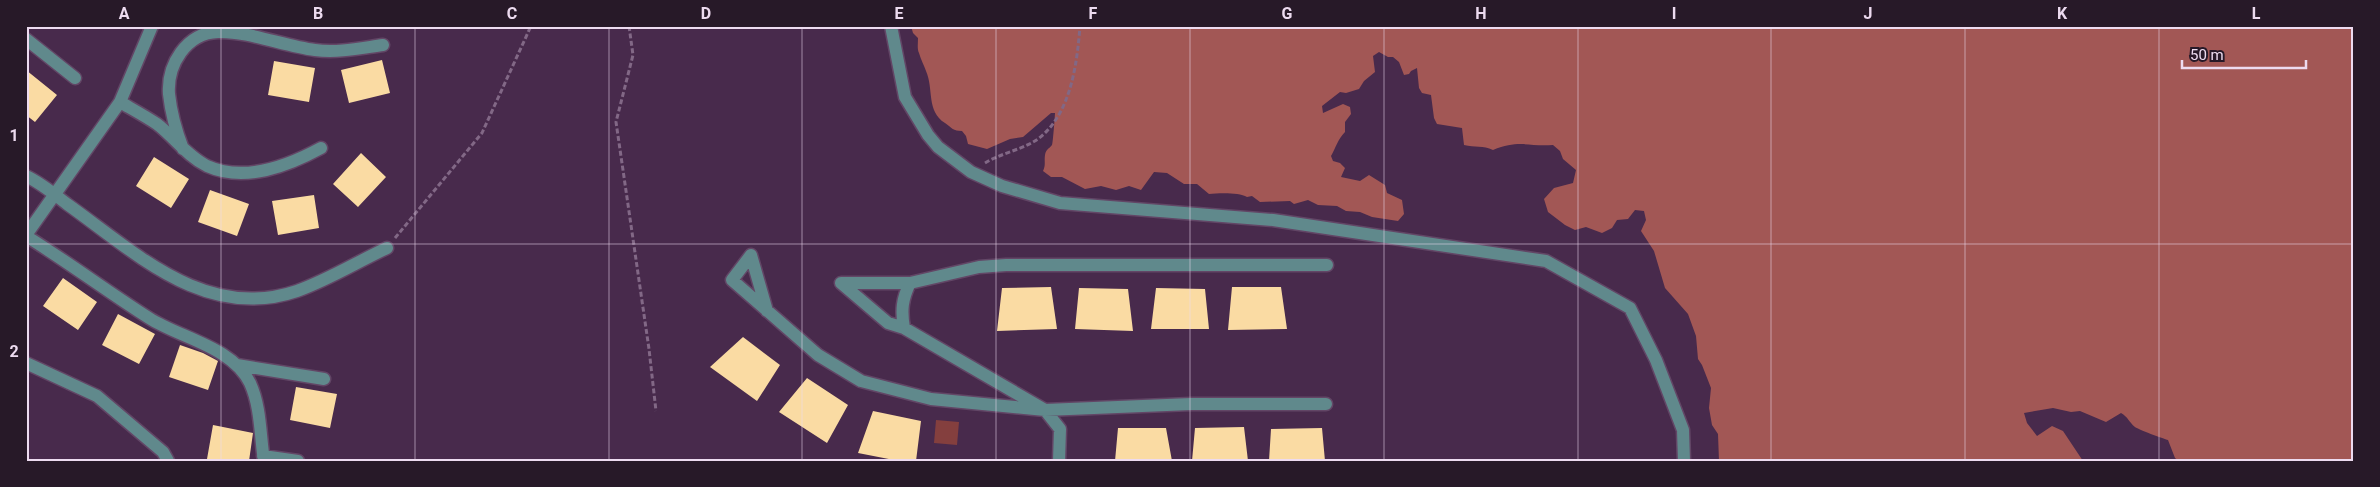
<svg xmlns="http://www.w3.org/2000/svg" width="2380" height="487" font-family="Roboto,sans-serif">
	<rect width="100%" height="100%" fill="#482a4c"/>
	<path fill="#843f3e" d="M 936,420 L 959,422 L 957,445 L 934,443 Z"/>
	<path fill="#a25755" d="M 911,26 L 2354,26 L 2354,461 L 2179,461 L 2175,458 L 2168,440 C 2164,439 2137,429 2135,427 C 2129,422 2128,417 2121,413 L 2106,422 L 2080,411 L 2071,412 L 2053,408 L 2024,413 L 2027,423 L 2037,436 L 2052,426 L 2063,431 L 2083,461 L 1719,461 L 1718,434 L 1712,425 L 1709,408 L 1711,388 L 1702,365 L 1698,359 L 1696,336 L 1688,314 L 1665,288 L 1654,251 L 1641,231 L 1646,220 L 1644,211 L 1635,210 L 1628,219 L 1617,220 L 1612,228 L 1602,233 L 1586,227 L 1575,230 L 1565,225 L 1548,212 L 1544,199 L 1554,188 L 1573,183 L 1576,170 L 1563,159 L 1560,151 L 1553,145 C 1528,147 1520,139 1493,150 C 1483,145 1475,148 1464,145 L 1462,128 L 1437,124 L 1434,118 L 1431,95 L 1422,93 L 1419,88 L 1417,68 L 1411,71 L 1409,74 L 1404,75 L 1399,62 L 1393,57 L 1388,57 L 1379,52 L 1373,56 L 1375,72 L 1364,81 L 1359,89 L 1346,93 L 1340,92 L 1322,106 L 1323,113 L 1343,104 L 1350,107 L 1351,114 L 1345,122 L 1345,132 C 1338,139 1336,147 1331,156 L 1333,161 L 1340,163 L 1345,168 L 1341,177 L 1360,181 L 1369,175 L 1385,185 L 1387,193 L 1402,200 L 1404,214 L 1398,221 L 1372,217 L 1360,212 L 1346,211 L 1337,206 L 1318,205 L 1308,200 L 1294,204 L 1290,201 L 1260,202 L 1252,196 L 1247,197 C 1239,192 1218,193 1209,194 L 1197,184 L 1184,184 L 1167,173 L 1154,172 L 1141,190 L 1129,186 L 1116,190 L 1101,186 L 1085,189 L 1062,177 L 1051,177 L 1043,171 C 1046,165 1044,161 1045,155 C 1046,149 1049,149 1052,145 C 1053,143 1055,115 1055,113 L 1051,113 L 1023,137 L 1010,139 L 987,149 L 968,144 L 966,136 L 962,131 C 953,131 952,128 945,123 C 926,111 934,89 926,71 C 924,65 921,60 919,53 C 917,49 918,43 918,38 L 913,33 Z"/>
	<path fill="#fadba3" d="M 382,60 L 390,93 L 349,103 L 341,70 Z
		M 274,61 L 315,68 L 309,102 L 268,95 Z
		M 26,70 L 57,95 L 35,122 L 26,115 Z
		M 361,153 L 386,177 L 358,207 L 333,184 Z
		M 154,157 L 189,179 L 171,208 L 136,186 Z
		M 210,190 L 249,204 L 237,236 L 198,222 Z
		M 314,195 L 319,228 L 278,235 L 272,201 Z
		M 63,278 L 97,302 L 78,330 L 43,306 Z
		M 1051,287 L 1057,329 L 997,331 L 1002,288 Z
		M 1232,287 L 1281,287 L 1287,329 L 1228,330 Z
		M 1079,288 L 1128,289 L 1133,331 L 1075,329 Z
		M 1156,288 L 1205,289 L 1209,329 L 1151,329 Z
		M 118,314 L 155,334 L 139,364 L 102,345 Z
		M 743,337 L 780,365 L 757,401 L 710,367 Z
		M 180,345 L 203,353 L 218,361 L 208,390 L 169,377 Z
		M 807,378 L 848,405 L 827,443 L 779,412 Z
		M 296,387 L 337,394 L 330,428 L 290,420 Z
		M 873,411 L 921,421 L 916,461 L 899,461 L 858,453 Z
		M 213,425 L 253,433 L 249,461 L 207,459 Z
		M 1244,427 L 1248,461 L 1192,461 L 1195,428 Z
		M 1118,428 L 1166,428 L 1172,461 L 1115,461 Z
		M 1322,428 L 1325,461 L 1269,461 L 1271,429 Z"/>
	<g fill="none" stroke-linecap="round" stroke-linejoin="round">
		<defs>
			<path id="minor" d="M 891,26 L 905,97 L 928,135 L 938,147 L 971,172 L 1002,186 L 1060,203 L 1273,220 L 1546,261 L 1630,308 L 1656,360 L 1683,430 L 1684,461
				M 26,39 L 75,78
				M 120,102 C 132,109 145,116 157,124 C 174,137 187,156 207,166 C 245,183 288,166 321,148
				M 183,149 C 176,131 171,113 169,94 C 167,65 186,33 218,32 C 248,31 284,46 315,50 C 338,53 361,48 383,45
				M 26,176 C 41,183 54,194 67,204 C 136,253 206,322 297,291 C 328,280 357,262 387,248
				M 26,235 L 120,102 L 152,26
				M 26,236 C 68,262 108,292 149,318 C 180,338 233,347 250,383 C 261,407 260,435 264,461
				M 767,311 L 751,255 L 732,280 L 818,355 L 861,381 L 931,399 L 1045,410 L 1191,404 L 1326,404
				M 904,328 C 901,311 902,299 910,283
				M 26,363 L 97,396 L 163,452 L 168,461
				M 237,365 L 324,379
				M 263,456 L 298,461
				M 1059,461 L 1060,429 L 1045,410 L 904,328 L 888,323 L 841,283 L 910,283 L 979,267 L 1006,265 L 1327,265"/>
		</defs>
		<use href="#minor" stroke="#624666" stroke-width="15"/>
		<path stroke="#826886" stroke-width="3" stroke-dasharray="5 2.5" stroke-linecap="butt" d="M 629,26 L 633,55 L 616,122 L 649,349 L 656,411
			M 985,163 C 1001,153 1022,150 1038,139 C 1071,114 1077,64 1080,26
			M 395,238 L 482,133 L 531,26"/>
		<use href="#minor" stroke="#60898c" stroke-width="12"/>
	</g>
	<path fill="none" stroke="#eddbf0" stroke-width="1" stroke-opacity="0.55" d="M 221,26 L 221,461M 415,26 L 415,461M 609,26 L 609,461M 802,26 L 802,461M 996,26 L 996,461M 1190,26 L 1190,461M 1384,26 L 1384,461M 1578,26 L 1578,461M 1771,26 L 1771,461M 1965,26 L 1965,461M 2159,26 L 2159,461M 26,244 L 2354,244"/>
	<rect width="2380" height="487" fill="none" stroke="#271928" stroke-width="55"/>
	<path d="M2182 60v8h124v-8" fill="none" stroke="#eddbf0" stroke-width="2.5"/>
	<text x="2190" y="60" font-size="15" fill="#eddbf0" stroke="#271928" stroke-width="4" paint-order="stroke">50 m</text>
	<rect x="28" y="28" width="2324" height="432" fill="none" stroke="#eddbf0" stroke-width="2"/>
	<g font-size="16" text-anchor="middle" font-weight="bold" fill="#eddbf0">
		<text x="124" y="19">A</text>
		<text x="318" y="19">B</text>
		<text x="512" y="19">C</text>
		<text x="706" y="19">D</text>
		<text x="899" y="19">E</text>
		<text x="1093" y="19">F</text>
		<text x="1287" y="19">G</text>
		<text x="1481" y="19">H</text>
		<text x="1674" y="19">I</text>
		<text x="1868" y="19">J</text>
		<text x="2062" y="19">K</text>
		<text x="2256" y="19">L</text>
		<text x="14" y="141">1</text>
		<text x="14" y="357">2</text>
	</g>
</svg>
